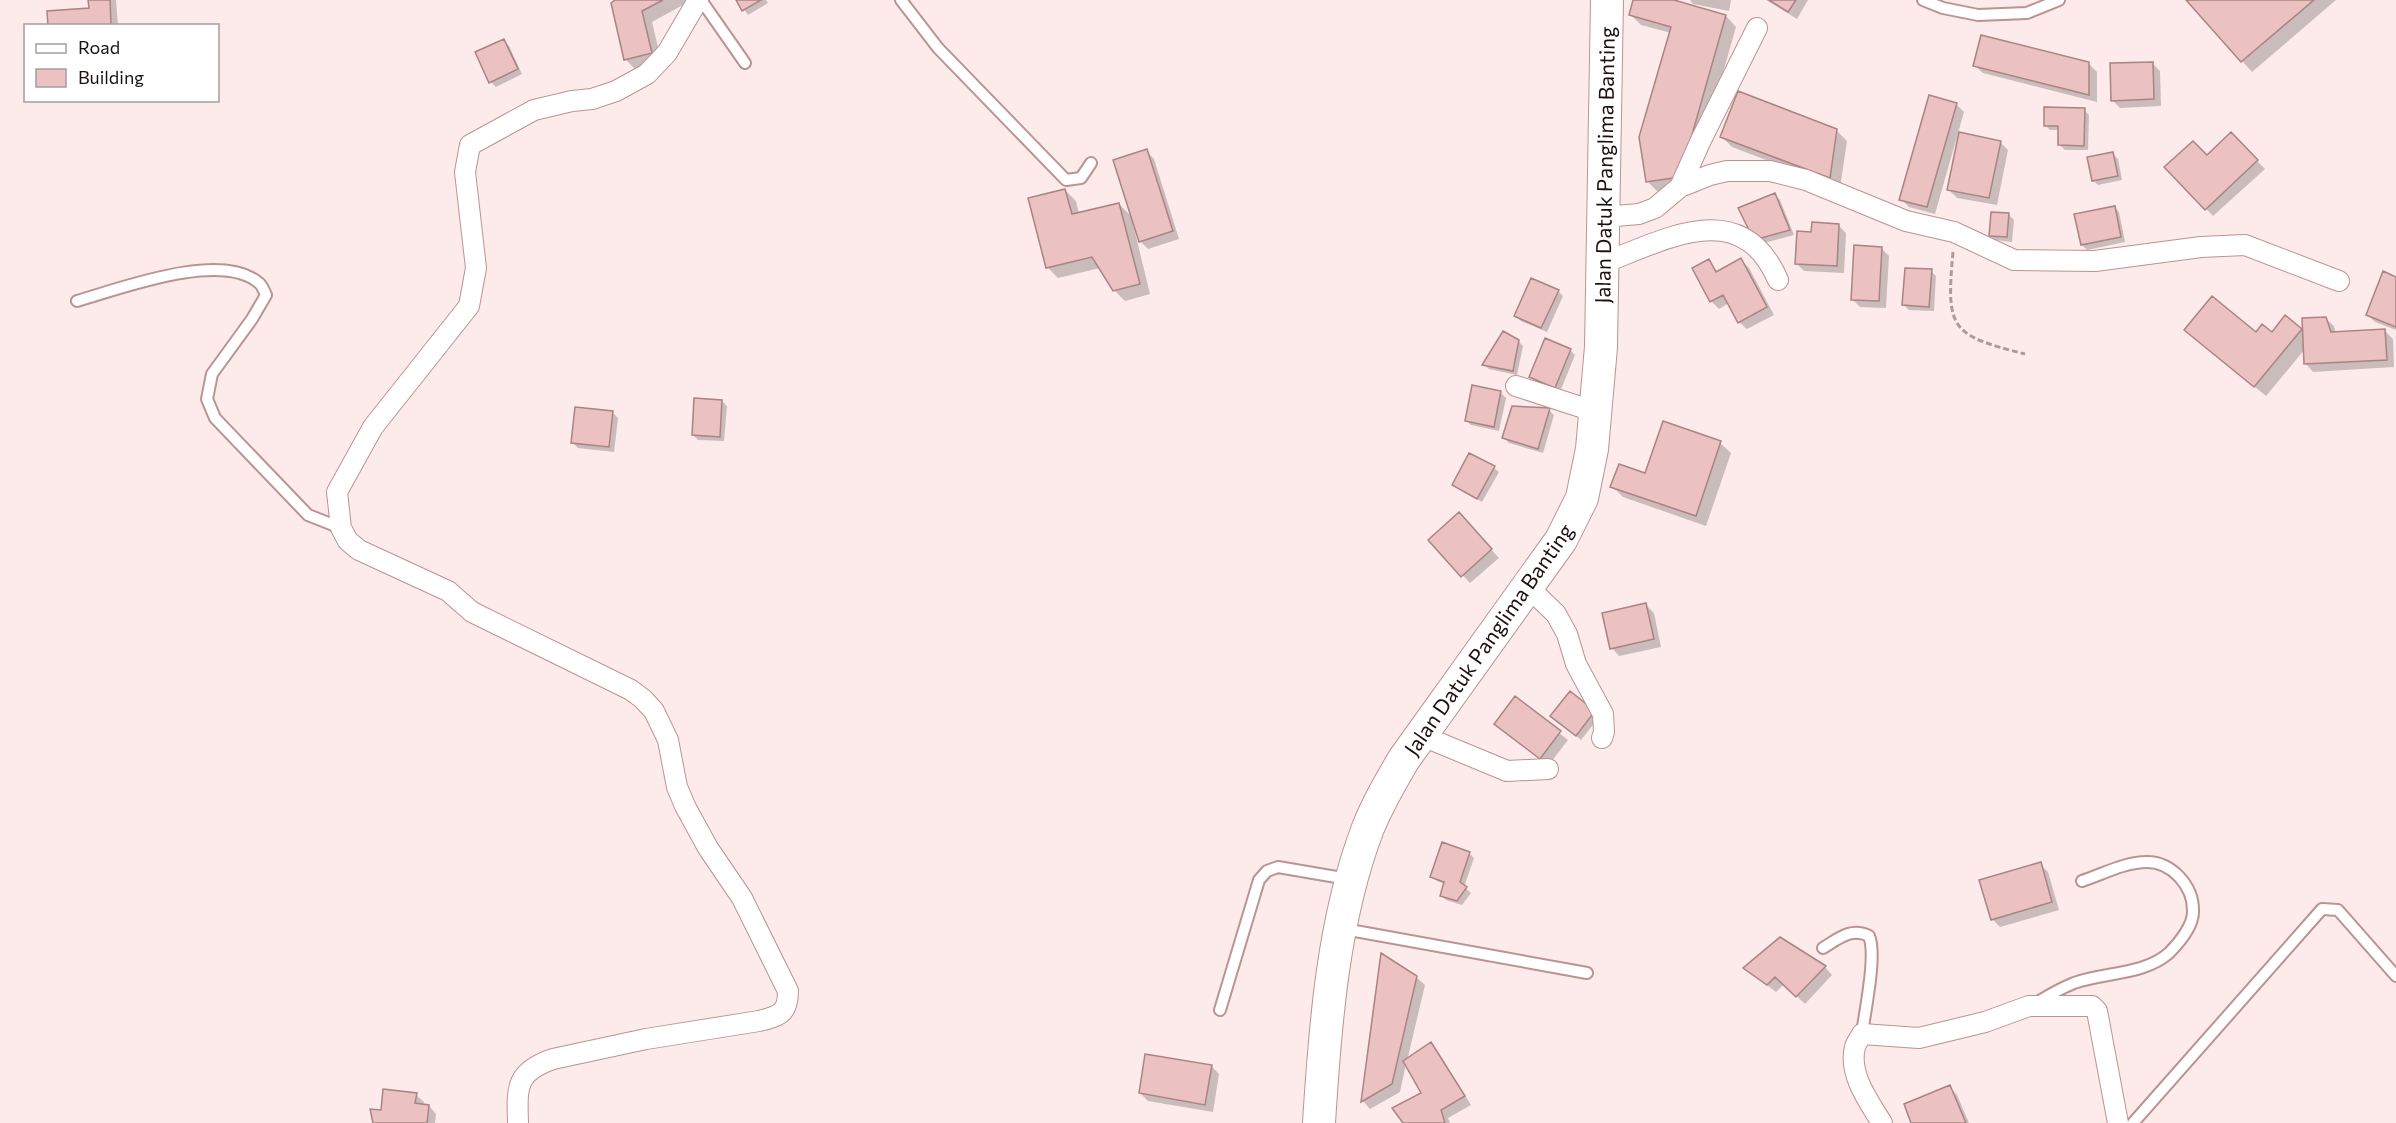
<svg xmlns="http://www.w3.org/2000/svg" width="2396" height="1123" font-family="Commissioner,sans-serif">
	<rect width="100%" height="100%" fill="#fcebea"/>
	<path fill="#0003" d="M 90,0 L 116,0 L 118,26 L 49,26 L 90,10 Z
		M 618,0 L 692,0 L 652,22 L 662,64 L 636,70 L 625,59 Z
		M 738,0 L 766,0 L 768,3 L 748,15 Z
		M 1634,0 L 1668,0 L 1726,16 L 1736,27 L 1690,187 L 1658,192 L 1647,181 L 1671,33 L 1641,25 L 1630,14 Z
		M 1690,0 L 1731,0 L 1729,11 L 1693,4 Z
		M 1766,0 L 1808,0 L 1797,19 Z
		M 2188,0 L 2336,0 L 2252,72 Z
		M 504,41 L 509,46 L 522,74 L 496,87 L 491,82 Z
		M 2152,63 L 2160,71 L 2161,106 L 2120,108 L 2112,100 Z
		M 2089,64 L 2097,72 L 2097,102 L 1983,73 L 1975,66 Z
		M 1956,104 L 1964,112 L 1935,214 L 1909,207 L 1901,199 Z
		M 2084,110 L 2089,115 L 2088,150 L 2065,150 L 2060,145 L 2060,130 L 2050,130 L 2045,125 Z
		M 1836,130 L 1847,141 L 1840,188 L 1732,147 L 1722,137 Z
		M 2231,134 L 2265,169 L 2213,216 L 2166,167 L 2207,157 Z
		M 2000,142 L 2008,150 L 1997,205 L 1957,198 L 1949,190 Z
		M 1146,151 L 1154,159 L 1179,239 L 1148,249 L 1140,241 Z
		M 2113,154 L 2118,159 L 2122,180 L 2098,185 L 2093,180 Z
		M 1065,190 L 1076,201 L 1079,214 L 1119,204 L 1131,216 L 1150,294 L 1125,301 L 1114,290 L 1100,268 L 1058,278 L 1048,268 L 1030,199 Z
		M 1775,195 L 1780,200 L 1794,235 L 1760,244 L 1755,239 Z
		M 2114,207 L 2119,212 L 2125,242 L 2087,250 L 2082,245 Z
		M 2009,215 L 2014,220 L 2012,242 L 1995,240 L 1990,235 Z
		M 1838,225 L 1846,233 L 1844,273 L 1804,271 L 1797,264 Z
		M 1881,248 L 1889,256 L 1886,308 L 1860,307 L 1852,299 Z
		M 1741,260 L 1749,268 L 1774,315 L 1747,329 L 1739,322 L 1729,303 L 1719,309 L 1711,301 L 1709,261 L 1718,272 Z
		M 1931,271 L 1936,276 L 1934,311 L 1909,310 L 1904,305 Z
		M 2396,278 L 2396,330 L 2375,322 L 2367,314 Z
		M 1558,291 L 1563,296 L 1547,332 L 1521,321 L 1516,316 Z
		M 2286,317 L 2304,332 L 2325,318 L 2334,326 L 2336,334 L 2385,331 L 2393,339 L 2394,367 L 2313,372 L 2306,364 L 2305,349 L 2266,396 L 2197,340 L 2272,334 Z
		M 1518,341 L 1523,346 L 1517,375 L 1489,369 L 1484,365 Z
		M 1570,350 L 1575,355 L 1560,392 L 1536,382 L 1531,377 Z
		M 1501,393 L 1506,398 L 1499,431 L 1471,425 L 1466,420 Z
		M 722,401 L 727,406 L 724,441 L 698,440 L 693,435 Z
		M 1549,410 L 1554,415 L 1543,453 L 1509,443 L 1504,438 Z
		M 613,413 L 618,418 L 614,452 L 578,448 L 573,443 Z
		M 1664,423 L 1720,443 L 1731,453 L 1706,526 L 1623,497 L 1612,486 L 1646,475 Z
		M 1494,468 L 1499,472 L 1482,502 L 1454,485 Z
		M 1466,522 L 1499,558 L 1470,583 L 1430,540 Z
		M 1646,605 L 1654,613 L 1661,647 L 1619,656 L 1612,648 Z
		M 1516,699 L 1568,740 L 1548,766 L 1496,724 Z
		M 1594,713 L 1599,717 L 1581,740 L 1557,720 Z
		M 1469,853 L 1474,858 L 1464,887 L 1471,893 L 1462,905 L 1446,900 L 1441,895 L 1445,884 L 1437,881 L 1432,876 Z
		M 2040,864 L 2048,872 L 2059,910 L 2000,927 L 1992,919 Z
		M 1780,939 L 1825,967 L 1832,975 L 1805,1004 L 1784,984 L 1776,992 L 1745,968 Z
		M 1382,955 L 1416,977 L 1425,985 L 1407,1061 L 1430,1044 L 1438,1052 L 1471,1105 L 1448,1118 L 1450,1123 L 1405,1123 L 1423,1094 L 1406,1064 L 1400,1092 L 1370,1109 L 1363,1101 Z
		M 1211,1066 L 1219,1074 L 1213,1112 L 1148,1101 L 1140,1093 Z
		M 1949,1087 L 1957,1095 L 1969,1123 L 1913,1123 Z
		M 416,1095 L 424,1102 L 423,1105 L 429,1106 L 436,1114 L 435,1123 L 374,1123 L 382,1112 Z"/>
	<path fill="#ebc1c1" stroke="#aa8383" stroke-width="1.5" d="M 88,0 L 110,0 L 111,26 L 48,26 L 47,11 L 89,8 Z
		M 615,0 L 663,0 L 642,11 L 652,53 L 624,60 L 611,3 Z
		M 736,0 L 761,0 L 742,11 Z
		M 1633,0 L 1674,0 L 1726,15 L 1680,177 L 1646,182 L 1639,137 L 1671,27 L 1629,15 Z
		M 1769,0 L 1796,0 L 1788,12 Z
		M 2186,0 L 2314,0 L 2241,62 Z
		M 1981,35 L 2089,62 L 2089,95 L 1973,66 Z
		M 504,39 L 518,69 L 489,83 L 475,52 Z
		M 2153,62 L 2154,99 L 2111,101 L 2110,63 Z
		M 1738,91 L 1837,129 L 1830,178 L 1720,137 Z
		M 1929,95 L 1957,103 L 1927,207 L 1899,200 Z
		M 2044,107 L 2085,108 L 2084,146 L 2058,145 L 2058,126 L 2044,126 Z
		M 1959,132 L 2001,141 L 1989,198 L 1947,190 Z
		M 2231,132 L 2258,160 L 2205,210 L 2164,167 L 2193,141 L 2207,155 Z
		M 1147,149 L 1173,231 L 1139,242 L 1113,160 Z
		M 2113,152 L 2118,176 L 2092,181 L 2087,157 Z
		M 1065,189 L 1072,214 L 1119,203 L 1140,284 L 1113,291 L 1092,257 L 1046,268 L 1028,198 Z
		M 1775,193 L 1790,230 L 1754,240 L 1738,208 Z
		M 2115,206 L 2121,237 L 2081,245 L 2074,214 Z
		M 1991,212 L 2009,213 L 2007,237 L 1989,236 Z
		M 1812,222 L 1839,224 L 1837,266 L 1795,264 L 1797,231 L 1811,232 Z
		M 1854,245 L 1882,247 L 1879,301 L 1851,300 Z
		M 1741,258 L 1767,307 L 1738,323 L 1723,295 L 1710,302 L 1692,268 L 1709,259 L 1716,272 Z
		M 1905,268 L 1932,269 L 1929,307 L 1902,305 Z
		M 2383,271 L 2396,277 L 2396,327 L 2366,315 Z
		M 1531,278 L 1559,290 L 1541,328 L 1514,316 Z
		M 2212,296 L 2256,332 L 2262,324 L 2272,332 L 2285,315 L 2302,329 L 2254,387 L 2184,330 Z
		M 2326,317 L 2331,332 L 2385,329 L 2387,360 L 2304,364 L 2302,318 Z
		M 1503,331 L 1519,340 L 1513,371 L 1482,365 Z
		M 1545,338 L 1571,349 L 1555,388 L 1529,377 Z
		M 1472,385 L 1501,391 L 1494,427 L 1465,421 Z
		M 694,398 L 722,400 L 720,437 L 692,435 Z
		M 1512,406 L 1550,408 L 1538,449 L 1502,438 Z
		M 575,407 L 613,411 L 609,447 L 571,443 Z
		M 1663,421 L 1721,441 L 1696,516 L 1610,487 L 1619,464 L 1645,473 Z
		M 1469,453 L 1495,466 L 1477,499 L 1452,485 Z
		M 1459,512 L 1492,549 L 1461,577 L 1428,540 Z
		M 1646,603 L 1654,639 L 1610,649 L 1602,613 Z
		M 1570,691 L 1595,711 L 1576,736 L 1550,716 Z
		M 1515,696 L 1561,731 L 1540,759 L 1494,724 Z
		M 1442,842 L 1470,852 L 1460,882 L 1467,887 L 1457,901 L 1440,896 L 1444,882 L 1430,877 Z
		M 2041,862 L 2052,902 L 1991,920 L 1979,880 Z
		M 1780,937 L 1826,966 L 1796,997 L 1775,977 L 1767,985 L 1743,968 Z
		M 1381,953 L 1417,976 L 1392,1084 L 1361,1102 Z
		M 1431,1042 L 1465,1096 L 1441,1110 L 1445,1123 L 1403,1123 L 1392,1108 L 1421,1093 L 1403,1061 Z
		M 1145,1054 L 1212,1065 L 1205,1105 L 1139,1093 Z
		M 1950,1085 L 1966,1123 L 1911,1123 L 1904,1104 Z
		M 383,1089 L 417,1093 L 415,1103 L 429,1105 L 427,1123 L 373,1123 L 370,1109 L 381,1110 Z"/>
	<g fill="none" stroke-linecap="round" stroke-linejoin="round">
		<defs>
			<path id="service" d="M 701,0 L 745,63
				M 901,0 L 938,48 L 1066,180 L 1081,178 L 1091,163
				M 1923,0 L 1943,8 L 1978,15 L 2027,13 L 2059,0
				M 77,301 C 119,289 221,250 259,283 C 262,285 264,291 266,295 L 252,319 L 212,374 L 207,399 L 215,418 L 308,515 L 341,528
				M 1344,929 L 1587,973
				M 1823,948 C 1838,939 1851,927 1869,936 C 1877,955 1865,1010 1862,1034
				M 2038,1002 C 2049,995 2062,988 2074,983 C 2105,972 2144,975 2169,953 C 2179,943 2194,925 2193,910 C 2193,886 2172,862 2147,862 C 2125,862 2103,874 2082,881
				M 1220,1010 L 1259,880 L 1267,871 L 1278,867 L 1348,879
				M 2133,1123 L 2322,909 L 2338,910 L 2396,976"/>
			<path id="minor" d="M 1680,187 L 1701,140 L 1757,28
				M 1604,217 L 1639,214 L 1655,208 L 1680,187 L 1710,175 L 1727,171 L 1770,171 L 1806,180 L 1906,221 L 1954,232 L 2014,260 L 2095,261 L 2201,247 L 2245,245 L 2339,281
				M 1603,263 C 1665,240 1741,195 1778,280
				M 1516,386 L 1596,412
				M 1527,586 L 1556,614 L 1567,634 L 1576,664 L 1603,714 L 1604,732 L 1602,738
				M 1420,735 L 1507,771 L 1548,769
				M 518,1123 C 517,1088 515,1072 553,1059 L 646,1039 L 759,1021 C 779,1016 788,1014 788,991 L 742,898 L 708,848 L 685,806 L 677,787 L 668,740 L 654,711 L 643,699 L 631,690 L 472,612 L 448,591 L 359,550 L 348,541 L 341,528 L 337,492 L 373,427 L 469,306 L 476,268 L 465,172 L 470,145 L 534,110 L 572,101 L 592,99 L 616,91 L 647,74 L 667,53 L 698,0
				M 1882,1123 C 1869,1102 1848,1074 1855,1047 C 1856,1043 1860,1038 1862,1034 L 1919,1038 L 1985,1022 L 2029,1006 L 2092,1006 L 2097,1011 L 2118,1123"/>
			<path id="primary" d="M 1319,1123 C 1325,1026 1333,919 1368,828 C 1378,803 1391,781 1404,759 L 1561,540 L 1582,498 L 1592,449 L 1601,347 L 1607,0"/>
		</defs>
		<use href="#service" stroke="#bb9393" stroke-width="14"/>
		<use href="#minor" stroke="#bb9393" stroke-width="22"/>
		<use href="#primary" stroke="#bb9393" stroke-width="34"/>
		<path stroke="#ab9b9a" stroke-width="3" stroke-dasharray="6 3" stroke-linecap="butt" d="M 1953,252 C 1946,329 1950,335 2025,354"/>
		<use href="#service" stroke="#fff" stroke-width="10"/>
		<use href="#minor" stroke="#fff" stroke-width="20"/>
		<use href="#primary" stroke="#fff" stroke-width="32"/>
	</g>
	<g text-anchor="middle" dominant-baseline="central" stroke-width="4.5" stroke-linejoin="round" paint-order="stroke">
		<g font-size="21" fill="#1e1010" stroke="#fff">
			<text transform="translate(1604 165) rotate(-89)">Jalan Datuk Panglima Banting</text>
			<text transform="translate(1488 639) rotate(-55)">Jalan Datuk Panglima Banting</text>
		</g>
	</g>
	<rect x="24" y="24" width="195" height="78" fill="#ffffff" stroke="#a59f9f" stroke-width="1.5"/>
	<rect x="36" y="44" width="30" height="9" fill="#ffffff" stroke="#a59f9f" stroke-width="1.5"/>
	<text x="78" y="54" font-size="18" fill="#1e1010">Road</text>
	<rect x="36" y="69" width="30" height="18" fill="#ebc1c1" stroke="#a59f9f" stroke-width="1.5"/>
	<text x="78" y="84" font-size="18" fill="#1e1010">Building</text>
</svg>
